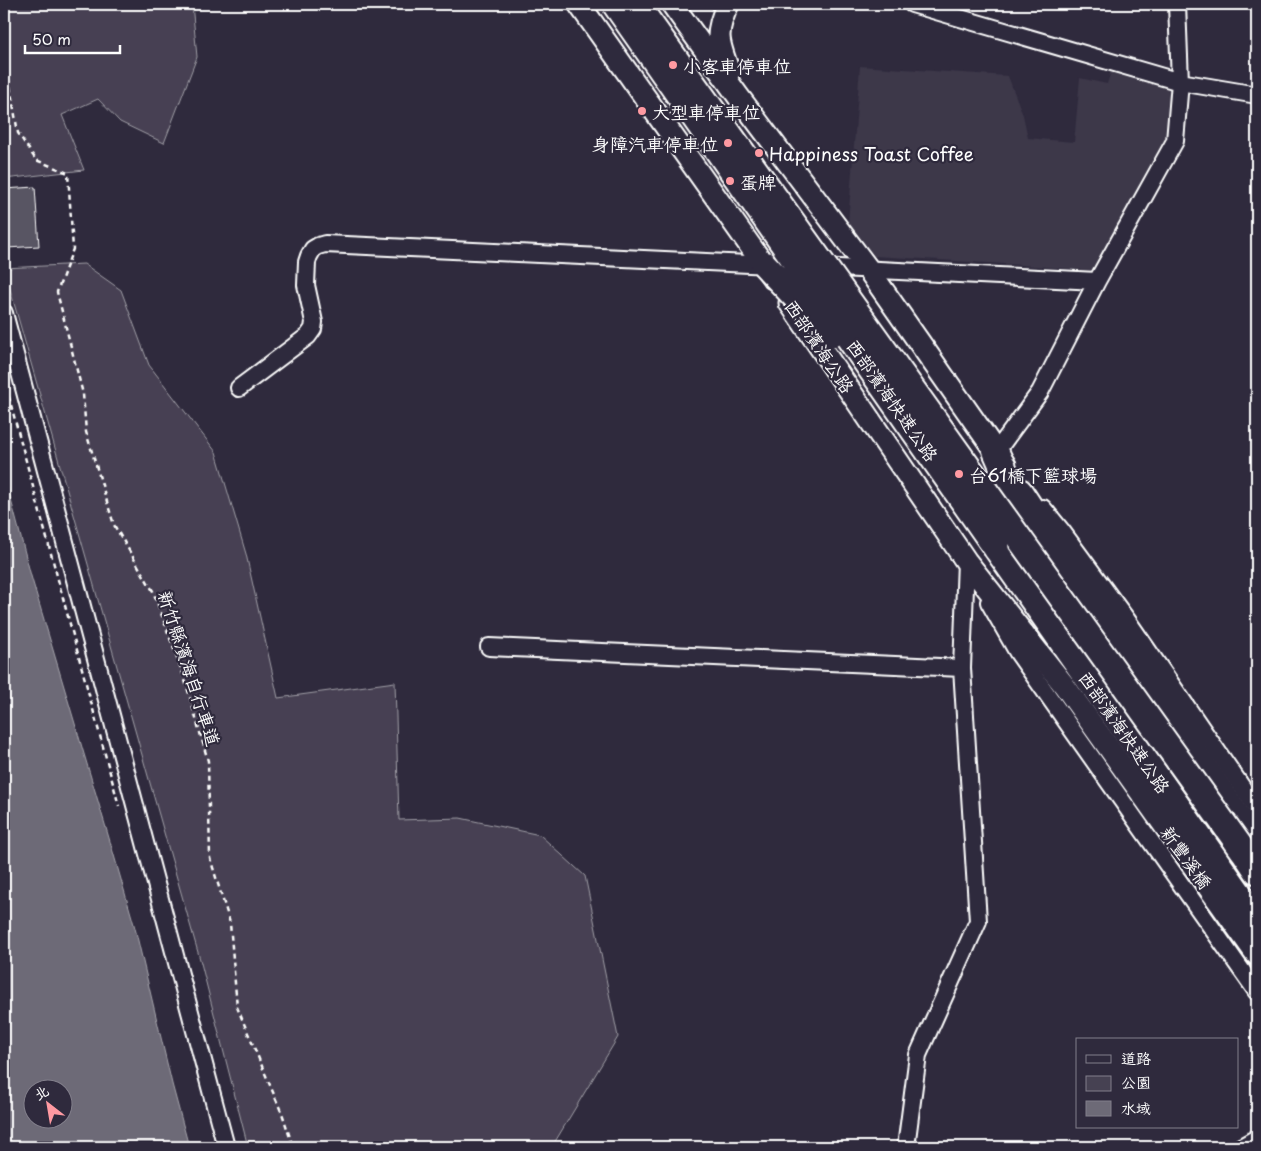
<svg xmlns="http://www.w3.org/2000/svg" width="1261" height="1151" font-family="'Playpen Sans','LXGW WenKai TC',sans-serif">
	<rect width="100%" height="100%" fill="#2f2a3d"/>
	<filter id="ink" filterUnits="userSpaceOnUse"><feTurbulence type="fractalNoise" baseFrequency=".02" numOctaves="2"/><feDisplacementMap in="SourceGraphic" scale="10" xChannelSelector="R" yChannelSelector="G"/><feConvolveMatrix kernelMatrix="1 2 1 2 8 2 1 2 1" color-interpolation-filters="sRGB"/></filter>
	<g filter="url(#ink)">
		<path fill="#3c3749" d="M 860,66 L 1008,76 L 1023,115 L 1028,138 L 1074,142 L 1080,78 L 1107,84 L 1112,68 L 1171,88 L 1167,142 L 1093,271 L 1021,265 L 874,256 L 848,223 Z"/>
		<path fill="#464152" stroke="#a2a0a8" d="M 4,4 L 192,4 L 197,57 L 164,143 L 120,122 L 98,99 L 62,115 L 84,170 L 4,179 Z
			M 84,264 L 121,290 L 149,365 L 216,452 L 246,554 L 278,698 L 395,682 L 399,820 L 460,818 L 540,835 L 585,876 L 618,1037 L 553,1145 L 556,1147 L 248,1147 L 201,963 L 4,268 Z"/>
		<path fill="#6d6a77" stroke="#a7a6ad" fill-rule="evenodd" d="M 4,473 L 31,576 L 109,838 L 135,928 L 172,1084 L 189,1147 L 4,1147 ZM 32,1088 L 62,1088 L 62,1118 L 32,1118 Z"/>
		<path fill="#595564" stroke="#fff" d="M 35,187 L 39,246 L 7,248 L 4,189 Z"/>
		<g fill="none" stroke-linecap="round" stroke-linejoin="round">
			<defs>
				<path id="minor" d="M 912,4 L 1180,82 L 1257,95
					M 819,267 L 1097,281
					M 4,313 L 226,1147
					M 239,388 L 308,336 L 313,329 L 314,322 L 306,285 L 307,262 L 309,256 L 313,249 L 318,246 L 325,244 L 772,265
					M 1002,459 L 996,452 L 1040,392 L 1097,281 L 1175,141 L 1180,82 L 1177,4
					M 1043,508 L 1061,530 L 1127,620 L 1257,809
					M 989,602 L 1018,653 L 1257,992
					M 489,647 L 962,668
					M 906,1147 L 918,1055 L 978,921 L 962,668 L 966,561
					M 1241,1147 L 1257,1138"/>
				<path id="major" d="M 579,4 L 773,278
					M 672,4 L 738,96 L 868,269 L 1005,465
					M 728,4 C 714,34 718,42 729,72
					M 790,303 L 966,561 L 1064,685 L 1257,955
					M 1021,490 L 1122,643 L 1257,841"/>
				<path id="highway" d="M 996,452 L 1028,525 L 1101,633
					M 996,548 L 1257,919
					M 1231,832 L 1257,871"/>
			</defs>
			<use href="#minor" stroke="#fff" stroke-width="20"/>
			<use href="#major" stroke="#fff" stroke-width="25"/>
			<use href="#highway" stroke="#fff" stroke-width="29"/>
			<path stroke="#fff" stroke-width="2.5" stroke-dasharray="5 4" stroke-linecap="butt" d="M 4,29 L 7,4
				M 4,51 L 18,133 L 36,160 L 68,173 L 73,249 L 57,292 L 83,394 L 86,432 L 114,525 L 153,591 L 185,680 L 208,761 L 210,858 L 230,923 L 237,1007 L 283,1116 L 293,1147
				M 4,379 L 119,806"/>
			<use href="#minor" stroke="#2f2a3d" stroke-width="16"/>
			<use href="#major" stroke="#2f2a3d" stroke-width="21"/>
			<use href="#highway" stroke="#2f2a3d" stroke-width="25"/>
			<defs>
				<path id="highway-bridge" d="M 615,4 L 996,548
					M 636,4 L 1242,849
					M 764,264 L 820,323 L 829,336"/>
			</defs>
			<use href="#highway-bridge" stroke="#fff" stroke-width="29" stroke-linecap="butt"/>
			<use href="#highway-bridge" stroke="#2f2a3d" stroke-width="25"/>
		</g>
	</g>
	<g fill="#ff9aa2" stroke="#2f2a3d" stroke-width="2">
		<circle cx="673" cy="65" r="5"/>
		<circle cx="642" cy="111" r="5"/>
		<circle cx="728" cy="143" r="5"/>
		<circle cx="759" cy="153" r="5"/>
		<circle cx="730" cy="181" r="5"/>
		<circle cx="959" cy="474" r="5"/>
	</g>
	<g text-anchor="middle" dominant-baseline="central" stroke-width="4.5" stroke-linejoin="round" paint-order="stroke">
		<g font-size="18" fill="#fff" stroke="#2f2a3d" text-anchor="start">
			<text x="683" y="65">小客車停車位</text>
			<text x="652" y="111">大型車停車位</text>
			<text x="718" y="143" text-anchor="end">身障汽車停車位</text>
			<text x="769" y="153">Happiness Toast Coffee</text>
			<text x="740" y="181">蛋牌</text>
			<text x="969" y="474">台61橋下籃球場</text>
		</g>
		<g font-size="18" fill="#fff" stroke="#2f2a3d">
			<text transform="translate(820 346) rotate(56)">西部濱海公路</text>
			<text transform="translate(893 400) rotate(55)">西部濱海快速公路</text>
			<text transform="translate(190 668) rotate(72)">新竹縣濱海自行車道</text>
			<text transform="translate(1125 732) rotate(55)">西部濱海快速公路</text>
			<text transform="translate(1187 857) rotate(54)">新豐溪橋</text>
		</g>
	</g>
	<rect width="1261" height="1151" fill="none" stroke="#2f2a3d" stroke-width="20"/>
	<rect x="10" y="10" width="1241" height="1131" fill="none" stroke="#fff" stroke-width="2" filter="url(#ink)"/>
	<rect x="1076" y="1038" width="162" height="90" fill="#2f2a3d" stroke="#827f8b"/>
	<rect x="1086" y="1055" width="25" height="8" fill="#2f2a3d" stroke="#827f8b"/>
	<text x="1121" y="1064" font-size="15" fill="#ffffff">道路</text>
	<rect x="1086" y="1076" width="25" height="15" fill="#464152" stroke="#827f8b"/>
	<text x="1121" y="1088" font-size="15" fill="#ffffff">公園</text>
	<rect x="1086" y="1101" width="25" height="15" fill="#6d6a77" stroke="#827f8b"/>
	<text x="1121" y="1114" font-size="15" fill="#ffffff">水域</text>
	<g transform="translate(48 1104) rotate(329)"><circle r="24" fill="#2f2a3d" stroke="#827f8b"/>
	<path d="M0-4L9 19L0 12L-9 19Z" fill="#ff9aa2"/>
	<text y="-8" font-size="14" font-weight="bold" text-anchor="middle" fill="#ffffff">北</text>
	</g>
	<path d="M25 45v8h95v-8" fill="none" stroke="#ffffff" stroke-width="2.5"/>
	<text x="32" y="45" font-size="15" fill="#ffffff" stroke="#2f2a3d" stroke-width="4" paint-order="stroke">50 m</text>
</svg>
